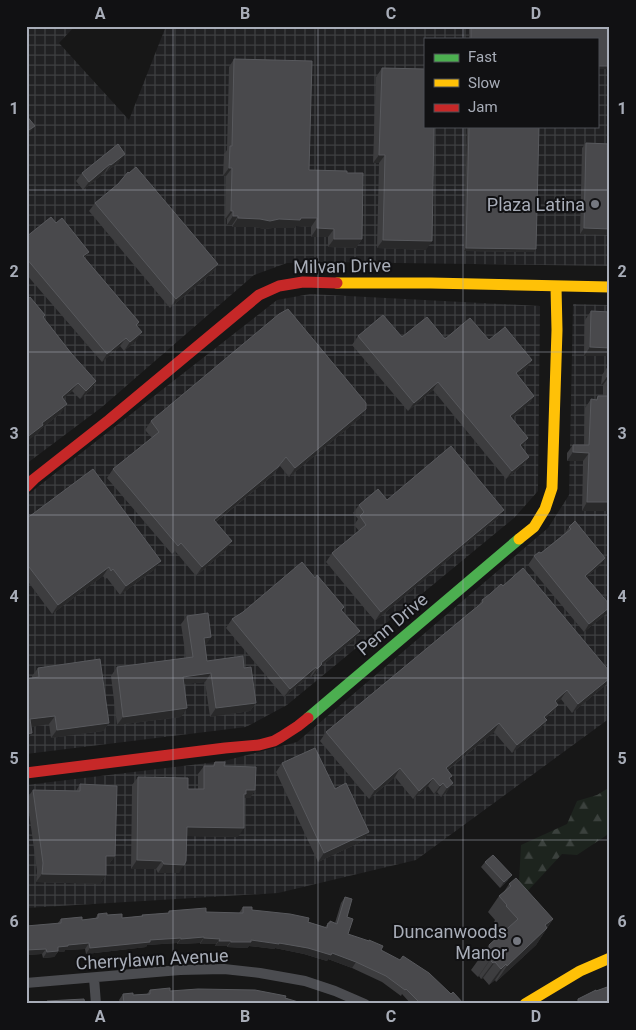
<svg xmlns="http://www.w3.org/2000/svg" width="636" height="1030" font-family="Roboto,sans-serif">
	<defs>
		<pattern id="industrial-grid" width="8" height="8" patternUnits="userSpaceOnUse" patternTransform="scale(1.25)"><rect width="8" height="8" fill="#212123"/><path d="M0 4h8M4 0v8" fill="none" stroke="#3e3f41"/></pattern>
		<pattern id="forest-firs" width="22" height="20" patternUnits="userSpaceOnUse" patternTransform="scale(1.25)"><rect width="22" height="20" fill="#1d241e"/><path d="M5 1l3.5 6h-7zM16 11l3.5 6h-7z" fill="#3b413d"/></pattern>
	</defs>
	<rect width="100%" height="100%" fill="#171717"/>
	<path fill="url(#industrial-grid)" fill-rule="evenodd" d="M 26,26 L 75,26 L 59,43 L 129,120 L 166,26 L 610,26 L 610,266 L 323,262 L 287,263 L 254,275 L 102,407 L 26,464 ZM 425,39 L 597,39 L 597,126 L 425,126 Z
		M 310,294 L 540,306 L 538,491 L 514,518 L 287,705 L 246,727 L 26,754 L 26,496 L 277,300 Z
		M 573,304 L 610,305 L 610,718 L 416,860 L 278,893 L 26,908 L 26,785 L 224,761 L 297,742 L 548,528 L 569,495 Z"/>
	<path fill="url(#forest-firs)" d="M 610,787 L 610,833 L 577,855 L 562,854 L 523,896 L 519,882 L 521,845 L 567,824 L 577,801 L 597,795 Z"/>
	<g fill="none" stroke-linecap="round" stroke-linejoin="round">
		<path stroke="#4b4c50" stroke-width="10" d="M 94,978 L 96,1004
			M 26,983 L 180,970 L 224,969 L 260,973 L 305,981 L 335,991 L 365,1004"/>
		<path stroke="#4caf50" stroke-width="11" d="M 308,718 L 519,539"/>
		<path stroke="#ffc107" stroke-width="11" d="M 337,283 L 431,283 L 610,287
			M 519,539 L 534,527 L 545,509 L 552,488 L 557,330 L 556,287
			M 525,1004 L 580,971 L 610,958"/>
		<path stroke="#c62828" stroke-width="11" d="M 26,487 L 34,479 L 109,420 L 259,295 L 279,286 L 303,282 L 337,283
			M 26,773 L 225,748 L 259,745 L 274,741 L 281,737 L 298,726 L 308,718"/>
	</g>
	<path fill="#3d3d3f" d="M 469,26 L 610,26 L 610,69 L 597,69 L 597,39 L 469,39 Z
		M 234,59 L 309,170 L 347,173 L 362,239 L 356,248 L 328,247 L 328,237 L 311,237 L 311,227 L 296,226 L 295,228 L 273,228 L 265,229 L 254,227 L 232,227 L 232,225 L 227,225 L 227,219 L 225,219 L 226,176 L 223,176 L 224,154 L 227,150 L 229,67 Z
		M 382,68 L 426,250 L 377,248 L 379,163 L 373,163 L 376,77 Z
		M 467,126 L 539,126 L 534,252 L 464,251 Z
		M 586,143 L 610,144 L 610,235 L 580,234 L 582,148 Z
		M 119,162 L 105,173 L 104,173 L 83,190 L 76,181 L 82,173 Z
		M 95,203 L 218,264 L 212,273 L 170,308 L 89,211 Z
		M 56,223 L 89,252 L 85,258 L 139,322 L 137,326 L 136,341 L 124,351 L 120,346 L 102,362 L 26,274 L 26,237 Z
		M 26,294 L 45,315 L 43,317 L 71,353 L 96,381 L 91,390 L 80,399 L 72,391 L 63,399 L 61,413 L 42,428 L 37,434 Z
		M 591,311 L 610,312 L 610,356 L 584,356 L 585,320 Z
		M 358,336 L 489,340 L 532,360 L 527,368 L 518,375 L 534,396 L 529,404 L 511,418 L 521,447 L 529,457 L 523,465 L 506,479 L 433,390 L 408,411 L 352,345 Z
		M 608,366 L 610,367 L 610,527 L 608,527 L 608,511 L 582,511 L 583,461 L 567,461 L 567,453 L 573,445 L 584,445 L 585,408 L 591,399 L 596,400 L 598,396 L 603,396 L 603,385 L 601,385 L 602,375 Z
		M 360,418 L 289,477 L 280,466 L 272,476 L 216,522 L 226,550 L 196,576 L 175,551 L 172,554 L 107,478 L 113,469 L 152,438 L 145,430 L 151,421 Z
		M 387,500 L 498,518 L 375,621 L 326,562 L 332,553 L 359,531 L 354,525 L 358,519 L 353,513 L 359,505 Z
		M 26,519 L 155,569 L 120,595 L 107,578 L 105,579 L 103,576 L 52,614 L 26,579 Z
		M 569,527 L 605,558 L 599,566 L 587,577 L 605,615 L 584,632 L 528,565 L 534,556 L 541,553 L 564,534 Z
		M 315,578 L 344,607 L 342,610 L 360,631 L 354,640 L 320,667 L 316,673 L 311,677 L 310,676 L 284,697 L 226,628 L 232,619 Z
		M 482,600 L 610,672 L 610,680 L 607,684 L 572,713 L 561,699 L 556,703 L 558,705 L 552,713 L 546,718 L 541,728 L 512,753 L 494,732 L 448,770 L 449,779 L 447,792 L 441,797 L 437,792 L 434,794 L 428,786 L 413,799 L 395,777 L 369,799 L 320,741 L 326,732 L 478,606 Z
		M 187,616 L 211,637 L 205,645 L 207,661 L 244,668 L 256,703 L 250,711 L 210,717 L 205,682 L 184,684 L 181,717 L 117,725 L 111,676 L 117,667 L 186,658 L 181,624 Z
		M 38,668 L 109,723 L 103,731 L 51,738 L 49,724 L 31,727 L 32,733 L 26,741 L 26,679 L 32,678 L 32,676 Z
		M 215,762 L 224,766 L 255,790 L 250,798 L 244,798 L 238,837 L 187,836 L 179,873 L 158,873 L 156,869 L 131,869 L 132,785 L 138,777 L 188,789 L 198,789 L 198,774 L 204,766 L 212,766 Z
		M 282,763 L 335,789 L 363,841 L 318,862 L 276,772 Z
		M 80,784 L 115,856 L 109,864 L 106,864 L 106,875 L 100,884 L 36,882 L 37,871 L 27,798 L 33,790 L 76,791 Z
		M 485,862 L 508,880 L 500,888 L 481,867 Z
		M 509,884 L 553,919 L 536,945 L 496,982 L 495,980 L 489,985 L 483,978 L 481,979 L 479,976 L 478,977 L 471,970 L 489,945 L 503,932 L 494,922 L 495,920 L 488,912 L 499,896 L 503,893 Z
		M 345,897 L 348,934 L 381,950 L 451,994 L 464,1004 L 411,1004 L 402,994 L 401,996 L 382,982 L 352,968 L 328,959 L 327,961 L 304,954 L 275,948 L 275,949 L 249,946 L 247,948 L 227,947 L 227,946 L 215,946 L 216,944 L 200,944 L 200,943 L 177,944 L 177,943 L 147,945 L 146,947 L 86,954 L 85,949 L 65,950 L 64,952 L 58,952 L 54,957 L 43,958 L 42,954 L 26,955 L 26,926 L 57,924 L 61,919 L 82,920 L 95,919 L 98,914 L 122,918 L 141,916 L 142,915 L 168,913 L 169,911 L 239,913 L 243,907 L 252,910 L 308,922 L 325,927 L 330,921 L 335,923 L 341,903 Z
		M 150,990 L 285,998 L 305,1004 L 120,1004 L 119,1000 L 123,994 L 133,995 L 147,994 Z"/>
	<path fill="#29292a" d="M 597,66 L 610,66 L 610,69 L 597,69 Z
		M 35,126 L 29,134 L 26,136 L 26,132 Z
		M 125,154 L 119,162 L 105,173 L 111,165 Z
		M 379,155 L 385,155 L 379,163 L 373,163 Z
		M 110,164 L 104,173 L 83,190 L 89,182 Z
		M 229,168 L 232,168 L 226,176 L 223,176 Z
		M 231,211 L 233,211 L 227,219 L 225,219 Z
		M 233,216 L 238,216 L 232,225 L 227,225 Z
		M 238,218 L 279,219 L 301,218 L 317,218 L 311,227 L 296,226 L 295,228 L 273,228 L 265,229 L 254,227 L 232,227 Z
		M 317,228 L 334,229 L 328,237 L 311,237 Z
		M 584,228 L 610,229 L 610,235 L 580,234 Z
		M 334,239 L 362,239 L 356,248 L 328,247 Z
		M 383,240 L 432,241 L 426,250 L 377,248 Z
		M 466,248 L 536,249 L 534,252 L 464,251 Z
		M 89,252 L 83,260 L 83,256 Z
		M 218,264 L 212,273 L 170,308 L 176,299 Z
		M 142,332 L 136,341 L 124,351 L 130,342 Z
		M 126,338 L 120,346 L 102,362 L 107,354 Z
		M 590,347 L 610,348 L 610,356 L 584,356 Z
		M 532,360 L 527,368 L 510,382 L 516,373 Z
		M 607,377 L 609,377 L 603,385 L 601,385 Z
		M 96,381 L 91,390 L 80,399 L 86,391 Z
		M 438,382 L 433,390 L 408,411 L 414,403 Z
		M 78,383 L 72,391 L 56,405 L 62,397 Z
		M 534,396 L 529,404 L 504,425 L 510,416 Z
		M 67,404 L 61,413 L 42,428 L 37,434 L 26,442 L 26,438 L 42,423 Z
		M 366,409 L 360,418 L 289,477 L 295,468 Z
		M 528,438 L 522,447 L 514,454 L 520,445 Z
		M 573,452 L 589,453 L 583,461 L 567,461 Z
		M 286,457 L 272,476 L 208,528 L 214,520 Z
		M 529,457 L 523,465 L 506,479 L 512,471 Z
		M 587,502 L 610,502 L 610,509 L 608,511 L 582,511 Z
		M 504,510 L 498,518 L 375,621 L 381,612 Z
		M 232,541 L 226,550 L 196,576 L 202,567 Z
		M 605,558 L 599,566 L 579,584 L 585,576 Z
		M 161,561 L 155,569 L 120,595 L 126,586 Z
		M 109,567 L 103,576 L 52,614 L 58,605 Z
		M 610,607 L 605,615 L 584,632 L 589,624 Z
		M 360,631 L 354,640 L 320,667 L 316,673 L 311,677 L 321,663 Z
		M 211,637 L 206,645 L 198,646 L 204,638 Z
		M 316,667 L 310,676 L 284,697 L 290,689 Z
		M 211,673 L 205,682 L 177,685 L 183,677 Z
		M 610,678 L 610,680 L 607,684 L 572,713 L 578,704 Z
		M 567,690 L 561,699 L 549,709 L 555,701 Z
		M 256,703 L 250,711 L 210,717 L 216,708 Z
		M 558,705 L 552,713 L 538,725 L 544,717 Z
		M 187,708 L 181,717 L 117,725 L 123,717 Z
		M 55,716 L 49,724 L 26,728 L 30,719 Z
		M 547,720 L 541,728 L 512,753 L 517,745 Z
		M 109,723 L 103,731 L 51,738 L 57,730 Z
		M 499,723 L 494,732 L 440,776 L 446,768 Z
		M 32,733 L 26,741 L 26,734 Z
		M 400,768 L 395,777 L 369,799 L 375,790 Z
		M 433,778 L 428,786 L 413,799 L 419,791 Z
		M 443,783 L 437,792 L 434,794 L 440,786 Z
		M 453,783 L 447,792 L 441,797 L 447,788 Z
		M 246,790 L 255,790 L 250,798 L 243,798 L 240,802 Z
		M 187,827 L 244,828 L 238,837 L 181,836 Z
		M 369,832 L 363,841 L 318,862 L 324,853 Z
		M 106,856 L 115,856 L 109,864 L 100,864 Z
		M 137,860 L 162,861 L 156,869 L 131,869 Z
		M 164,864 L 184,865 L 179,873 L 158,873 Z
		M 42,874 L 106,875 L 100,884 L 36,882 Z
		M 512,875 L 508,880 L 500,888 L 504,882 Z
		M 553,919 L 544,932 L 547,928 L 536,945 L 496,982 L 507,966 L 545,925 Z
		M 204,937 L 200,943 L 177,944 L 181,939 Z
		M 181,938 L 177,943 L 147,945 L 146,947 L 86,954 L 90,948 L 150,940 Z
		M 204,938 L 220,939 L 216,944 L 200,944 Z
		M 251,940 L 279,943 L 332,953 L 356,962 L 352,968 L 328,959 L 327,961 L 304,954 L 275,948 L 275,949 L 249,946 L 247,948 L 227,947 L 231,942 Z
		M 219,941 L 231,941 L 227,946 L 215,946 Z
		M 89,943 L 85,949 L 65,950 L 64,952 L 58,952 L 54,957 L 43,958 L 47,952 L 58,947 L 68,945 Z
		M 46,949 L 42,954 L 26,955 L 26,950 Z
		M 490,960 L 479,976 L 478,977 L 489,961 Z
		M 495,962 L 483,978 L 481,979 L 493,963 Z
		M 506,964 L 495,980 L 489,985 L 501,969 Z"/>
	<path fill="#49494c" stroke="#58595d" d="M 471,26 L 610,26 L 610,66 L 597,66 L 597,39 L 471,39 Z
		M 234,59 L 312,61 L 309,170 L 347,171 L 347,173 L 363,173 L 362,239 L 334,239 L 334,229 L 317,228 L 317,218 L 301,218 L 300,220 L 279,219 L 270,221 L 260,219 L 238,218 L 238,216 L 233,216 L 233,211 L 231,211 L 232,168 L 229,168 L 230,146 L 232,146 Z
		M 382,68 L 425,69 L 425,126 L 434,126 L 432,241 L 383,240 L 385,155 L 379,155 Z
		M 26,115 L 35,126 L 26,132 Z
		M 469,126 L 539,126 L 536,249 L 466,248 Z
		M 586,143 L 610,144 L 610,229 L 584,228 Z
		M 118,144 L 125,154 L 111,165 L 110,164 L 89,182 L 82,173 Z
		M 136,167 L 218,264 L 176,299 L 95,203 L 118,184 L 128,172 L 129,173 Z
		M 51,217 L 56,223 L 62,218 L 89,252 L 83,256 L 139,322 L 136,325 L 142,332 L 130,342 L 126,338 L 107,354 L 26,258 L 26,237 Z
		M 26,294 L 29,298 L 30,297 L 45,315 L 43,317 L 71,353 L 96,381 L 86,391 L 78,383 L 62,397 L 67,404 L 42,423 L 43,425 L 26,438 Z
		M 288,309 L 366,403 L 366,409 L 295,468 L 286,457 L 278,467 L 214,520 L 232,541 L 202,567 L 181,543 L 178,546 L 113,469 L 159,432 L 151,421 L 279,314 Z
		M 591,311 L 610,312 L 610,348 L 590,347 Z
		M 383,315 L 402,337 L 427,317 L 445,339 L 470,318 L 489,340 L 505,327 L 532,360 L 516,373 L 534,396 L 510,416 L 528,438 L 520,445 L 529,457 L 512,471 L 438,382 L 414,403 L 358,336 Z
		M 608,366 L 610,367 L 610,502 L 587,502 L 589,453 L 573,452 L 573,445 L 589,445 L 591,399 L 597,400 L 598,396 L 609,396 L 609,377 L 607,377 Z
		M 451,446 L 504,510 L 381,612 L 332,553 L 366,525 L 360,516 L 364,512 L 359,505 L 378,489 L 387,500 Z
		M 93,469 L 161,561 L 126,586 L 113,569 L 111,571 L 109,567 L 58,605 L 26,563 L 26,519 Z
		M 575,521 L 605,558 L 585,576 L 610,605 L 610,607 L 589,624 L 534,556 L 539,552 L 541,553 L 571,529 L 569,527 Z
		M 302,562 L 315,578 L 317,575 L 344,607 L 341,610 L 360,631 L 321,663 L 322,664 L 317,669 L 316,667 L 290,689 L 232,619 L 243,612 Z
		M 523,568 L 610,672 L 610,678 L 578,704 L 567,690 L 555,701 L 558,705 L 544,717 L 547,720 L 517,745 L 499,723 L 446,768 L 452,776 L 449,778 L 453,783 L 447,788 L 443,783 L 440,786 L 433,778 L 419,791 L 400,768 L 375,790 L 326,732 L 467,615 L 483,602 L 482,600 L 490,594 L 501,584 L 503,586 Z
		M 208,613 L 211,637 L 204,638 L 207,661 L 243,656 L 244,668 L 251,667 L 256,703 L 216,708 L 211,673 L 183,677 L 187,708 L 123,717 L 117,667 L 193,657 L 187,616 Z
		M 100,659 L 109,723 L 57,730 L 55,716 L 30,719 L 32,733 L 26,734 L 26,679 L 39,677 L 38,668 Z
		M 315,748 L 335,789 L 346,783 L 369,832 L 324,853 L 282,763 Z
		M 215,762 L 225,762 L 224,766 L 256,767 L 255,790 L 246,790 L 246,794 L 244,794 L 244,828 L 187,827 L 186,861 L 184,865 L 164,864 L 162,861 L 137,860 L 138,777 L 188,778 L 188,789 L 204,789 L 204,766 L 214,766 Z
		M 80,784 L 117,786 L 115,856 L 106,856 L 106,875 L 42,874 L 43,863 L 33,790 L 80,791 Z
		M 493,855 L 512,875 L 504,882 L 485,862 Z
		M 516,878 L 553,919 L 545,925 L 547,928 L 507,966 L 506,964 L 501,969 L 495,962 L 493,963 L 490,960 L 489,961 L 482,954 L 490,947 L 489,945 L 518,919 L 506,906 L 507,905 L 499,896 L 511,886 L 509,884 Z
		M 345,897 L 352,899 L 347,917 L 353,919 L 348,934 L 369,941 L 369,940 L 383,946 L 381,950 L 400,960 L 403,956 L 429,973 L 451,994 L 453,992 L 464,1004 L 421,1004 L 406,989 L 405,990 L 386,976 L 356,962 L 332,953 L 331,955 L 308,948 L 279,943 L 279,944 L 251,940 L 251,942 L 231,942 L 231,941 L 219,941 L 220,939 L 204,938 L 204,937 L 181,939 L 181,938 L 150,940 L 150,942 L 90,948 L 89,943 L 68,945 L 68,946 L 58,947 L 58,951 L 47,952 L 46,949 L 26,950 L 26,926 L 61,923 L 61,919 L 82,917 L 82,920 L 98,918 L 98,914 L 107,913 L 107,915 L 122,914 L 122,918 L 143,916 L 142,915 L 169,913 L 169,911 L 206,908 L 206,912 L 243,913 L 243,907 L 252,907 L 252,910 L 290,914 L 309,918 L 308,922 L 327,928 L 328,923 L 330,923 L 330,921 L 337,924 Z
		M 610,986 L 610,1004 L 574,1004 L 578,1001 L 578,999 L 596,990 L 596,991 Z
		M 170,988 L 170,991 L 198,989 L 255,990 L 286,996 L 285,998 L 305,1004 L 124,1004 L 123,994 L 133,993 L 133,995 L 150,994 L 150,990 Z
		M 84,999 L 85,1004 L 47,1004 L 47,1001 Z"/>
	<path fill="none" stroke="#a8adb8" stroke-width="1" stroke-opacity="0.55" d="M 173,26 L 173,1004M 318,26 L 318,1004M 463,26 L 463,39M 463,126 L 463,1004M 26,190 L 610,190M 26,352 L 610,352M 26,515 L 610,515M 26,678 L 610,678M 26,840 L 610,840"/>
	<g fill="#757880" stroke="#111113" stroke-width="2">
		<circle cx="595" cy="204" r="5"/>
		<circle cx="517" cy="941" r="5"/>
	</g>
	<g text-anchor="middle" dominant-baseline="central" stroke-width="4" stroke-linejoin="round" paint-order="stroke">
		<g font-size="18" fill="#a8adb8" stroke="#111113" text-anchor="end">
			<text x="585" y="204">Plaza Latina</text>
			<text x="507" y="931">Duncanwoods<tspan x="507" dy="21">Manor</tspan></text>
		</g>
		<g font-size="18" fill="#a8adb8" stroke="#111113">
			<text transform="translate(342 266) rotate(-1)">Milvan Drive</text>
			<text transform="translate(392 624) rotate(-40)">Penn Drive</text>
			<text transform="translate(152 959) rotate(-3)">Cherrylawn Avenue</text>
		</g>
	</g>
	<rect width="636" height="1030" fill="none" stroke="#111113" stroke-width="55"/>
	<rect x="424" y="38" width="175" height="90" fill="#111113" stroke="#4d4f55"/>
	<rect x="434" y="54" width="25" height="8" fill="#4caf50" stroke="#4d4f55"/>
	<text x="468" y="62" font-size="15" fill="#a8adb8">Fast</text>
	<rect x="434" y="79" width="25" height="8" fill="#ffc107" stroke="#4d4f55"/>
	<text x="468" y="88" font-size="15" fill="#a8adb8">Slow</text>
	<rect x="434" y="104" width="25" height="8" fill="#c62828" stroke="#4d4f55"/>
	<text x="468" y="112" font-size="15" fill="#a8adb8">Jam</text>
	<rect x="28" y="28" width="580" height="974" fill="none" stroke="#a8adb8" stroke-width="2"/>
	<g font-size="16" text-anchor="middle" font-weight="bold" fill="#a8adb8">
		<text x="100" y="19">A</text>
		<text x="245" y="19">B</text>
		<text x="391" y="19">C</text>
		<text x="536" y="19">D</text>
		<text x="14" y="114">1</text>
		<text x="622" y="114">1</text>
		<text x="14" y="277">2</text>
		<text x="622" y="277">2</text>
		<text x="14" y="439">3</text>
		<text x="622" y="439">3</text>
		<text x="14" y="602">4</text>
		<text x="622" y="602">4</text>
		<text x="14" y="764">5</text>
		<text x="622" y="764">5</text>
		<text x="14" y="927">6</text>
		<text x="622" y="927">6</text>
		<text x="100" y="1022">A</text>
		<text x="245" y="1022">B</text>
		<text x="391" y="1022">C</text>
		<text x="536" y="1022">D</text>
	</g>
</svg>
